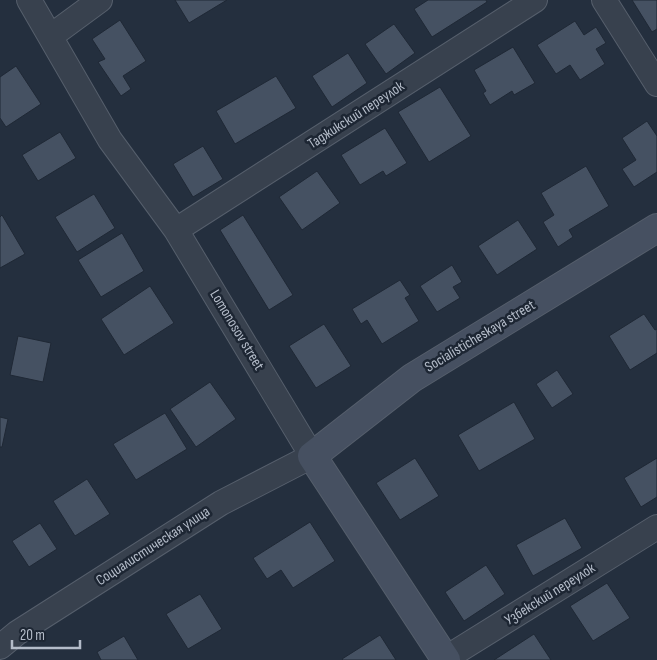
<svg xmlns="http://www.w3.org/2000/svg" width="657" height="660" font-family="'Sofia Sans Condensed',sans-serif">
	<rect width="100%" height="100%" fill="#242f3e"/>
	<path fill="#455162" stroke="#1f2835" d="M 175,0 L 227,0 L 189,23 Z
		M 428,0 L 486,0 L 487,2 L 432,37 L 414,9 Z
		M 632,0 L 657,0 L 657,29 L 652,32 Z
		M 120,20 L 146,61 L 123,76 L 131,89 L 121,96 L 98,62 L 105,59 L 92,39 Z
		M 575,21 L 584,35 L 596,27 L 606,43 L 596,49 L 605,64 L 580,80 L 570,65 L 556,74 L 537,45 Z
		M 394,24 L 415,53 L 386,74 L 365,44 Z
		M 513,47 L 535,83 L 514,95 L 512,91 L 490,105 L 483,93 L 486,91 L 474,70 Z
		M 348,53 L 367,83 L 332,107 L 312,76 Z
		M 16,66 L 41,104 L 6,127 L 0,118 L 0,77 Z
		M 276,76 L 296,108 L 235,144 L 216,111 Z
		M 440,87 L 471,136 L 429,162 L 398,112 Z
		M 647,121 L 657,136 L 657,172 L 634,187 L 622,169 L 636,160 L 622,138 Z
		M 385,128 L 407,163 L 386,176 L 383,171 L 360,185 L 341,155 Z
		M 60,132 L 76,158 L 38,181 L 22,155 Z
		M 203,146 L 223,179 L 193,197 L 173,164 Z
		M 586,166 L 609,206 L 569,230 L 573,237 L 558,247 L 543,222 L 554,215 L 541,193 Z
		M 317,171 L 340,203 L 302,230 L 279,197 Z
		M 94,194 L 115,228 L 77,252 L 55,217 Z
		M 2,215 L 25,254 L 0,268 L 0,217 Z
		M 243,215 L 293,295 L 269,310 L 220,230 Z
		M 518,220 L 537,249 L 497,275 L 478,246 Z
		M 122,233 L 144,271 L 101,297 L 78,260 Z
		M 452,265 L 462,282 L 453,287 L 460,298 L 437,312 L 420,286 Z
		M 400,280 L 410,295 L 405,298 L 419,321 L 382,344 L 367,320 L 361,324 L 352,309 Z
		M 150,286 L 174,323 L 124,355 L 101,319 Z
		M 644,314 L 655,330 L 657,329 L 657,353 L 630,370 L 609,336 Z
		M 324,324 L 351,366 L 316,388 L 289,346 Z
		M 18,336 L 51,343 L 43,382 L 10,375 Z
		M 557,370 L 573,394 L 552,408 L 536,384 Z
		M 210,382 L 236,419 L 196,447 L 170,409 Z
		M 514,402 L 535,439 L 479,471 L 458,435 Z
		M 165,413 L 187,449 L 136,480 L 113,444 Z
		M 0,417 L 8,419 L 2,447 L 0,447 Z
		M 415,458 L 439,496 L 400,520 L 376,483 Z
		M 657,458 L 657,497 L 641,507 L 624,478 Z
		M 87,479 L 110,514 L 75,536 L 53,501 Z
		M 565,518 L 582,548 L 533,576 L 516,545 Z
		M 310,522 L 335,561 L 293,588 L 281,570 L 267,579 L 253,558 Z
		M 40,523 L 57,549 L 29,567 L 12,541 Z
		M 486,565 L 505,594 L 464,621 L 445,592 Z
		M 607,583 L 630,618 L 593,641 L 570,606 Z
		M 200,594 L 222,629 L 188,649 L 166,614 Z
		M 534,634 L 551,660 L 494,660 Z
		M 380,635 L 396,660 L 343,660 L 342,659 Z
		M 124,636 L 138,660 L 101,660 L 97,652 Z"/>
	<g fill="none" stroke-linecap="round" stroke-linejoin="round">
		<defs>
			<path id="street" d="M 604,0 L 657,84
				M 51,36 L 100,0
				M 176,230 L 535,0
				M 0,647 L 17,633 L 221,503 L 312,456 L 176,230 L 110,140 L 29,0
				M 443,660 L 657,527"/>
			<path id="secondary" d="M 446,660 L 312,456 L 412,378 L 657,228"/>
		</defs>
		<use href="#street" stroke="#565f6c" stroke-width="26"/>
		<use href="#secondary" stroke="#565f6c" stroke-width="30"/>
		<use href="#street" stroke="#38414e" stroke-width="24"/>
		<use href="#secondary" stroke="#465061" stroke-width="28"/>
	</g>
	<g text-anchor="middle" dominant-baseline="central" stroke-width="5" stroke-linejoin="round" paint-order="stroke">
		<g font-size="15" fill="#b4bcc9" stroke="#1d2633">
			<text transform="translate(356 115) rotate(-33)">Таджикский переулок</text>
			<text transform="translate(237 330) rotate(59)">Lomonosov street</text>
			<text transform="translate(480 336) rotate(-31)">Socialisticheskaya street</text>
			<text transform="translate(153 546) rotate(-33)">Социалистическая улица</text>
			<text transform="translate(550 594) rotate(-32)">Узбекский переулок</text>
		</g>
	</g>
	<path d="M12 640v8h68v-8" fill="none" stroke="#b4bcc9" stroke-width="2.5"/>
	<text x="20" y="640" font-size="15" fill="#b4bcc9" stroke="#1d2633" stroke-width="4" paint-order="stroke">20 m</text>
</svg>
